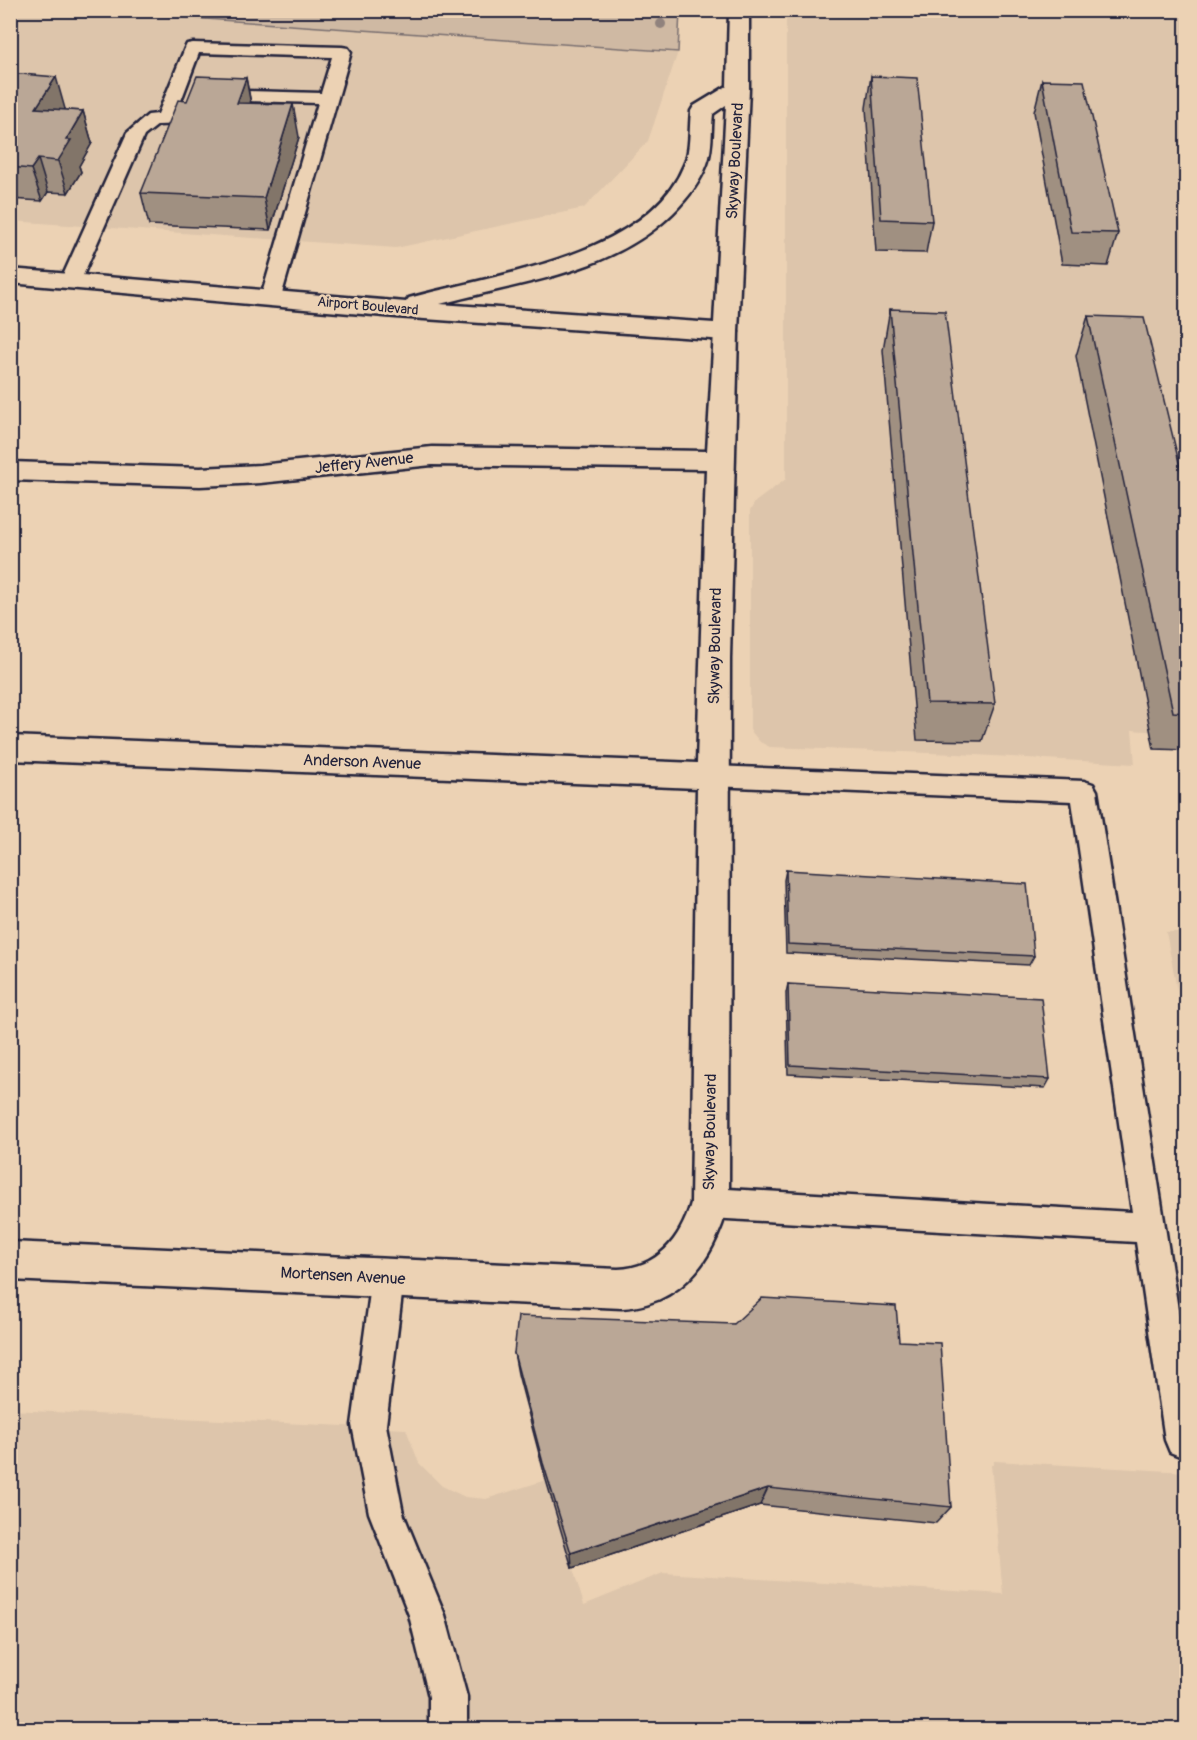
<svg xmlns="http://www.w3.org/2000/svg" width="1197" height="1740" font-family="Pangolin,sans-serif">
	<rect width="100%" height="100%" fill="#ecd2b4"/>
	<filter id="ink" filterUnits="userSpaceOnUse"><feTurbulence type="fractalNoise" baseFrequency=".0167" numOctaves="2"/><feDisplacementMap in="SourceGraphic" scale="12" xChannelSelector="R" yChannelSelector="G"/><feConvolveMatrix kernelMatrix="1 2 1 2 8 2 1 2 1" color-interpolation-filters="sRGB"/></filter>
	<g filter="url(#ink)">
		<path fill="#ddc5ab" d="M 10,11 L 91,11 L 678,52 L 648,141 L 584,208 L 396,248 L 11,221 Z
			M 786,11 L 1186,11 L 1186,738 L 1185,734 L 1132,730 L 1135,764 L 957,754 L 770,747 L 760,742 L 750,730 L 750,511 L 755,502 L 786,479 Z
			M 1166,932 L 1186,932 L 1186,1036 Z
			M 11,1410 L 406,1429 L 419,1463 L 442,1486 L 465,1497 L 486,1499 L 546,1480 L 584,1605 L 663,1573 L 1003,1594 L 991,1465 L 994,1465 L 994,1461 L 1186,1472 L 1186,1729 L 11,1730 Z"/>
		<path fill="#cfb9a3" stroke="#786e6f" stroke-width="1.5" d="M 91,11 L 680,10 L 680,11 L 678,52 Z"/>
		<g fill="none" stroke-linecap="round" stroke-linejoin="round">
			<defs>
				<path id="service" d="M 193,43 L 342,47 L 348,48 L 351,52 L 281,297 L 278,301 L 271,303 L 264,301 L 261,297 L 318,103 L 212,100 L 206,99 L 203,95 L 206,91 L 212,90 L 321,93 L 332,57 L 199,53 L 176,114 L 186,116 L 189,120 L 186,124 L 158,125 L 144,136 L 81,280 L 78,284 L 64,284 L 61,280 L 127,133 L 148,115 L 158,114 L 185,48 L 187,44 Z
					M 713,766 L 1084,781 L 1093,784 L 1097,791 L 1186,1361 L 1186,1455 L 1182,1457 L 1170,1452 L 1165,1440 L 1136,1242 L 710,1218 L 699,1213 L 694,1203 L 699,1193 L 710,1188 L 1132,1212 L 1072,801 L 713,786 L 704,783 L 700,776 L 704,769 Z
					M 388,1262 L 399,1267 L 404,1278 L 386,1425 L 403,1513 L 445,1615 L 467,1697 L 467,1730 L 429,1730 L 429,1697 L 409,1615 L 369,1513 L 352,1425 L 372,1278 L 377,1267 Z"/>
				<path id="minor" d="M 726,324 L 735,326 L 738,332 L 730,659 L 729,1203 C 714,1258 684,1304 622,1308 L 10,1280 L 10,1242 L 618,1269 C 657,1268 681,1239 691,1203 L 697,788 L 10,760 L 10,736 L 697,763 L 706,469 L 432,465 L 260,483 L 200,486 L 10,480 L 10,462 L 200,468 L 260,465 L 432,447 L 707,451 L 714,332 L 717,326 Z"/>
				<path id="secondary" d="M 729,10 L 749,10 L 749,89 L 738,332 L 735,338 L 726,340 L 396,317 L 10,283 L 10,269 L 406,302 L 409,298 C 494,274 647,257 684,165 C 691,149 689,129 691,111 L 694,106 L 727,86 ZM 726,105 L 714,323 L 440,304 C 520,282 611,274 673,213 C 687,199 700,183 707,164 C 713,148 711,130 713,114 Z"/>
			</defs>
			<use href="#service" stroke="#22223b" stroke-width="5"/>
			<use href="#minor" stroke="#22223b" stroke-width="5"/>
			<use href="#secondary" stroke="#22223b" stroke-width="5"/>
			<use href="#service" fill="#ecd2b4" fill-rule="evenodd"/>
			<use href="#minor" fill="#ecd2b4" fill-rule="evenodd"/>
			<use href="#secondary" fill="#ecd2b4" fill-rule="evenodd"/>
		</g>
		<circle fill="#90827d" cx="661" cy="24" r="5"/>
		<path fill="#a09081" stroke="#22223b" stroke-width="1.5" d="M 10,73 L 65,109 L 65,110 L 83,111 L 92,143 L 79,166 L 81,172 L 68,193 L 48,192 L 42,201 L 10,199 Z
			M 871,76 L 932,221 L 926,253 L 876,252 L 866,108 Z
			M 246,78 L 251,103 L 299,137 L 270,230 L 149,225 L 141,193 L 187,101 Z
			M 1042,80 L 1118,233 L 1108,266 L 1062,264 L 1034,112 Z
			M 890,309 L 995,704 L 982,741 L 917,740 L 883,350 Z
			M 1088,316 L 1186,491 L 1186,750 L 1154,749 L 1076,356 Z
			M 786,870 L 1034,956 L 1029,965 L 786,953 L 784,880 Z
			M 788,984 L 1050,1079 L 1045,1088 L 788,1074 L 786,993 Z
			M 734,1324 L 899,1341 L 951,1507 L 936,1523 L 760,1505 L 572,1568 L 546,1480 L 518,1374 L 514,1353 Z"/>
		<path fill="#827569" stroke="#22223b" stroke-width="1.5" d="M 56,77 L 65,109 L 46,140 L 36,108 Z
			M 246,78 L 252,110 L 237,103 Z
			M 293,104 L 299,137 L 270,230 L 264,198 Z
			M 83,111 L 92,143 L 79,166 L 81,172 L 68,193 L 58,161 L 66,140 Z
			M 38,159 L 48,192 L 42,201 L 31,169 Z
			M 768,1488 L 760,1505 L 572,1568 L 571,1553 Z"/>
		<path fill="#baa796" stroke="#22223b" stroke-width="1.5" d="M 10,73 L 56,77 L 36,108 L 83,111 L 66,140 L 71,140 L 58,161 L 38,159 L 31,169 L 10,167 Z
			M 197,76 L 246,78 L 237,103 L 293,104 L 264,198 L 141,193 L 178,100 L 187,101 Z
			M 871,76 L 917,78 L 932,221 L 881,219 Z
			M 1042,80 L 1084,81 L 1118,233 L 1071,232 Z
			M 890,309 L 945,311 L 995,704 L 927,703 Z
			M 1088,316 L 1144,318 L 1186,491 L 1186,713 L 1173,712 Z
			M 786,870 L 1027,884 L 1034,956 L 788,944 Z
			M 788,984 L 1041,998 L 1050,1079 L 790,1065 Z
			M 762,1298 L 896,1306 L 899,1341 L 940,1343 L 951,1507 L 768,1488 L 571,1553 L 543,1463 L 514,1353 L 518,1316 L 734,1324 Z"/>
	</g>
	<g text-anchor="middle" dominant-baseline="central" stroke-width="5" stroke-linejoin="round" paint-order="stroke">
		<g font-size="14" fill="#22223b" stroke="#ecd2b4">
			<text transform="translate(368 306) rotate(5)">Airport Boulevard</text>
		</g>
		<g font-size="16" fill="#22223b" stroke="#ecd2b4">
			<text transform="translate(735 161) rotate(-87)">Skyway Boulevard</text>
			<text transform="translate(364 463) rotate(-6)">Jeffery Avenue</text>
			<text transform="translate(715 646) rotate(-89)">Skyway Boulevard</text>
			<text transform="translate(362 762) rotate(2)">Anderson Avenue</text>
			<text transform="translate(710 1132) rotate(-89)">Skyway Boulevard</text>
			<text transform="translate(343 1276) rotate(3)">Mortensen Avenue</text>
		</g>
	</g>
	<rect width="1197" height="1740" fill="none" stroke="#ecd2b4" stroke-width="36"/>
	<rect x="18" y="18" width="1161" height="1704" fill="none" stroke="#22223b" stroke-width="2" filter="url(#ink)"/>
</svg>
